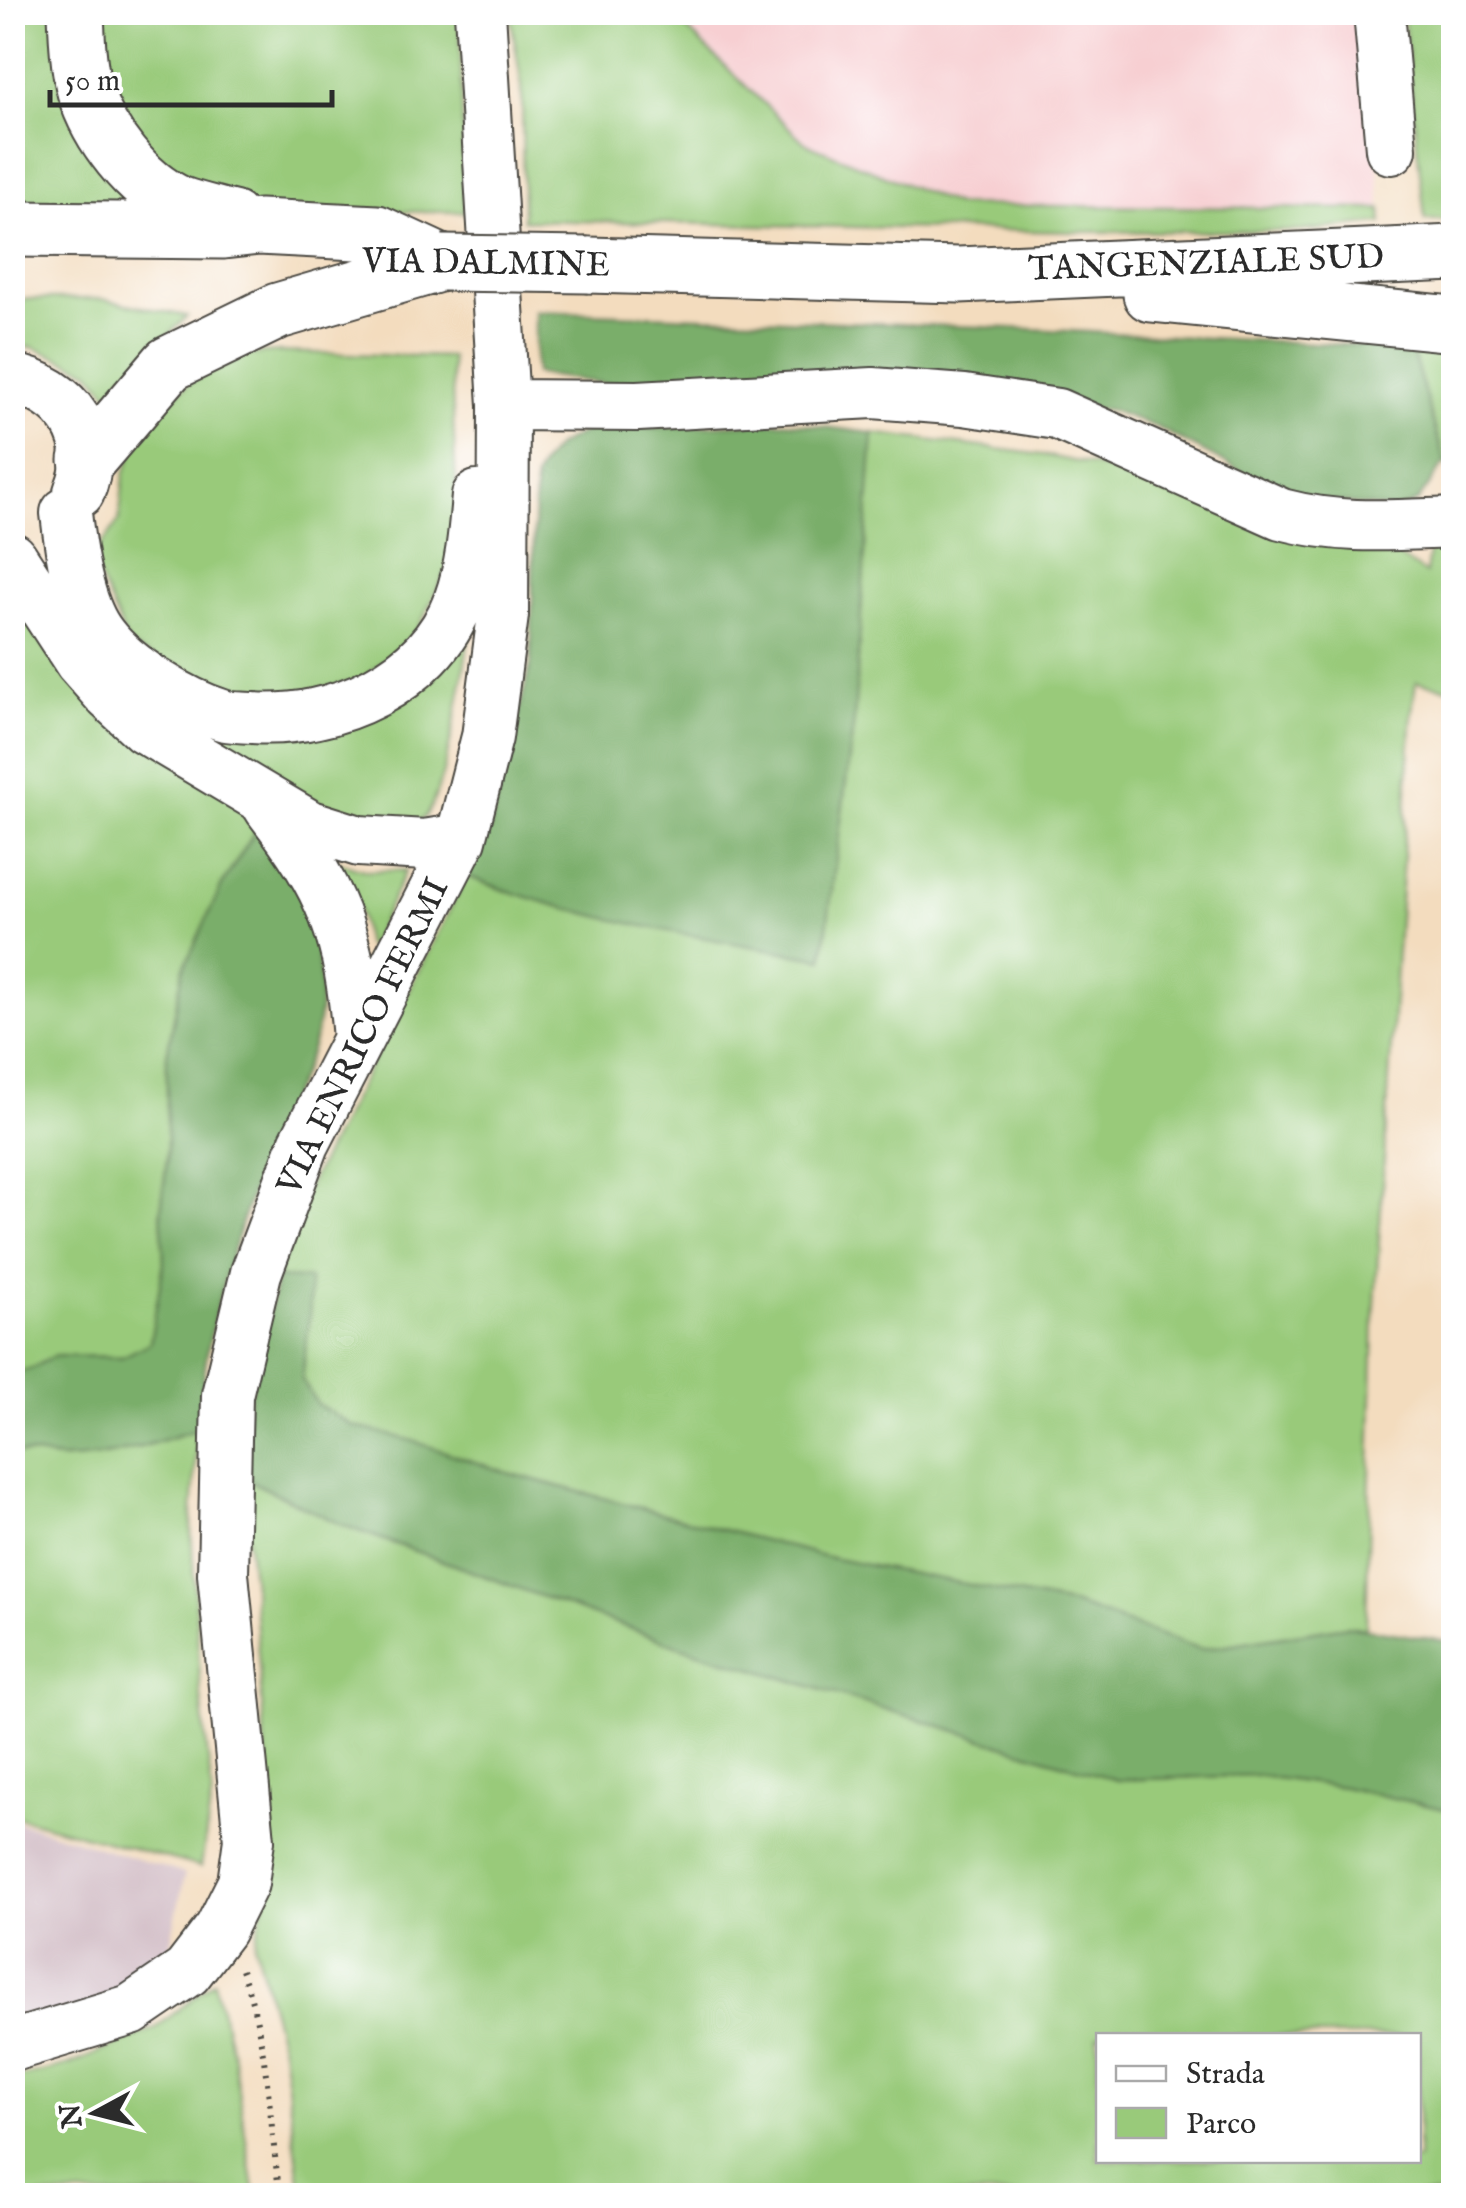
<svg xmlns="http://www.w3.org/2000/svg" width="1466" height="2208" font-family="'IM FELL English',serif">
	<rect width="100%" height="100%" fill="#fff"/>
	<filter id="ink" filterUnits="userSpaceOnUse"><feTurbulence type="fractalNoise" baseFrequency=".01" numOctaves="2"/><feDisplacementMap in="SourceGraphic" scale="20" xChannelSelector="R" yChannelSelector="G"/><feConvolveMatrix kernelMatrix="1 2 1 2 8 2 1 2 1" color-interpolation-filters="sRGB"/></filter>
	<filter id="wash" filterUnits="userSpaceOnUse"><feTurbulence type="fractalNoise" baseFrequency=".0048" numOctaves="4" result="noise"/><feDisplacementMap in="SourceGraphic" scale="40" xChannelSelector="R" yChannelSelector="G"/><feGaussianBlur stdDeviation="2.25" result="paint"/><feColorMatrix in="noise" values="0 0 0 0 0 0 0 0 0 0 0 0 0 0 0 0 0 1.4 0 .05"/><feComposite in="paint" operator="in"/></filter>
	<g filter="url(#wash)">
		<rect width="100%" height="100%" fill="#f3dcbe"/>
		<path fill="#f7cfd2" d="M 670,13 L 1365,13 L 1381,209 L 956,205 L 805,143 Z"/>
		<path fill="#d2bdc6" d="M 12,1820 L 185,1874 L 153,2025 L 13,2059 Z"/>
		<path fill="#99ca7a" stroke="#627a52" stroke-width="2.5" fill-rule="evenodd" d="M 14,13 L 56,13 L 140,202 L 13,209 Z
			M 86,13 L 460,13 L 464,212 L 237,211 L 119,139 Z
			M 510,13 L 670,13 L 805,143 L 956,205 L 1381,209 L 1382,223 L 1302,231 L 1074,232 L 523,220 L 522,87 Z
			M 1403,13 L 1453,13 L 1453,220 L 1425,220 Z
			M 13,299 L 102,299 L 187,316 L 110,396 L 90,371 L 32,347 L 13,348 Z
			M 1411,348 L 1453,349 L 1453,471 L 1445,462 Z
			M 280,352 L 451,357 L 457,519 L 447,570 L 416,633 L 360,681 L 240,703 L 129,645 L 91,559 L 119,521 L 124,474 L 145,421 L 221,356 Z
			M 873,433 L 1044,455 L 1130,473 L 1298,538 L 1392,552 L 1426,574 L 1432,529 L 1453,530 L 1453,689 L 1416,682 L 1412,711 L 1374,1320 L 1366,1629 L 1347,1626 L 1201,1649 L 1075,1605 L 835,1559 L 508,1473 L 353,1426 L 317,1404 L 302,1380 L 310,1310 L 277,1278 L 300,1202 L 467,876 L 503,890 L 823,958 Z
			M 12,585 L 260,824 L 223,883 L 183,971 L 167,1055 L 167,1158 L 161,1211 L 164,1262 L 150,1343 L 122,1357 L 54,1356 L 31,1369 L 13,1373 Z
			M 474,597 C 470,633 447,803 421,820 C 380,844 240,763 200,743 L 220,730 L 305,733 Z
			M 335,861 L 367,871 L 406,870 L 370,946 L 366,946 L 359,910 Z
			M 198,1429 L 191,1528 L 201,1696 L 212,1793 L 201,1867 L 13,1816 L 12,1454 C 32,1451 48,1460 67,1459 C 113,1458 155,1443 198,1429 Z
			M 240,1476 L 340,1524 L 679,1646 L 1117,1780 L 1253,1775 L 1343,1787 L 1453,1811 L 1453,2195 L 302,2195 L 282,2049 L 255,1945 L 271,1867 L 269,1791 L 252,1578 ZM 1098,2036 L 1418,2036 L 1418,2160 L 1098,2160 Z
			M 214,1981 L 233,2057 L 255,2195 L 13,2196 L 13,2079 L 69,2065 L 156,2028 Z"/>
		<path fill="#7aae6a" stroke="#526c4a" stroke-width="2.5" d="M 535,311 L 1010,328 L 1411,348 L 1445,462 L 1418,501 L 1397,510 L 1313,499 L 1267,485 L 1156,427 L 1110,410 L 644,389 L 535,374 Z
			M 787,422 L 873,433 L 854,720 L 823,959 C 704,937 581,921 467,876 L 490,828 L 531,663 L 535,478 C 548,448 561,442 590,430 Z
			M 260,824 C 302,874 329,959 318,1023 C 311,1067 282,1108 267,1150 C 244,1212 219,1289 207,1354 C 203,1379 201,1404 198,1429 C 155,1443 113,1457 67,1459 C 48,1460 32,1451 13,1454 L 12,1373 L 31,1369 L 54,1356 L 122,1357 L 150,1343 L 164,1262 L 161,1211 L 167,1158 L 167,1055 L 183,970 L 223,883 Z
			M 277,1278 L 309,1279 L 310,1310 L 302,1380 L 317,1404 L 353,1426 L 410,1440 L 508,1473 L 835,1559 L 1075,1605 L 1201,1649 L 1347,1626 L 1453,1642 L 1453,1811 L 1343,1787 L 1253,1775 L 1117,1780 L 679,1646 L 340,1524 L 240,1476 L 247,1407 Z"/>
	</g>
	<g filter="url(#ink)">
		<g fill="none" stroke-linecap="round" stroke-linejoin="round">
			<defs>
				<path id="minor" d="M 1379,12 L 1391,149
					M 12,379 C 67,389 102,438 79,492
					M 504,405 L 638,406 L 873,393 L 964,400 L 1057,414 L 1281,514 C 1342,530 1392,525 1454,523
					M 66,513 C 70,549 78,607 101,636 C 126,669 183,703 222,715 C 231,718 243,717 253,718 C 333,724 429,682 459,601 C 471,568 474,531 477,496
					M 12,558 L 80,662 L 109,695 L 145,728 L 308,825 L 359,841 L 425,845 L 461,839
					M 269,807 C 333,890 349,933 358,1038
					M 12,2046 L 131,2010 L 187,1972 L 220,1929 L 243,1883 L 249,1840 L 223,1574 L 227,1395 L 256,1273 L 304,1144 L 461,839 L 487,737 L 503,615 L 504,405 L 480,12"/>
				<path id="highway" d="M 76,12 C 77,38 78,66 85,91 C 98,134 137,186 179,204 C 195,210 214,214 232,219
					M 12,229 L 223,231 L 259,227 L 377,233 L 442,263
					M 588,265 L 959,275 L 1454,253
					M 1151,294 L 1454,324
					M 87,460 L 169,364 L 278,311 L 442,263"/>
			</defs>
			<use href="#minor" stroke="#494641" stroke-width="54"/>
			<use href="#highway" stroke="#494641" stroke-width="59"/>
			<path stroke="#494641" stroke-width="6" stroke-dasharray="2.5 8" stroke-linecap="butt" d="M 241,1970 C 269,2039 269,2122 280,2196"/>
			<use href="#minor" stroke="#fff" stroke-width="50"/>
			<use href="#highway" stroke="#fff" stroke-width="55"/>
			<defs>
				<path id="highway-bridge" d="M 442,263 L 588,265"/>
			</defs>
			<use href="#highway-bridge" stroke="#494641" stroke-width="59" stroke-linecap="butt"/>
			<use href="#highway-bridge" stroke="#fff" stroke-width="55"/>
		</g>
	</g>
	<g text-anchor="middle" dominant-baseline="central" stroke-width="8" stroke-linejoin="round" paint-order="stroke">
		<g font-size="35" fill="#2b2b2b" stroke="#fff">
			<text transform="translate(486 264) rotate(1)">VIA DALMINE</text>
			<text transform="translate(1206 264) rotate(-2)">TANGENZIALE SUD</text>
			<text transform="translate(364 1037) rotate(-64)">VIA ENRICO FERMI</text>
		</g>
	</g>
	<rect width="1466" height="2208" fill="none" stroke="#fff" stroke-width="50"/>
	<rect x="1096" y="2033" width="325" height="130" fill="#ffffff" stroke="#aaaaaa" stroke-width="2.5"/>
	<rect x="1116" y="2066" width="50" height="15" fill="#ffffff" stroke="#aaaaaa" stroke-width="2.5"/>
	<text x="1186" y="2083" font-size="30" fill="#2b2b2b">Strada</text>
	<rect x="1116" y="2108" width="50" height="30" fill="#99ca7a" stroke="#aaaaaa" stroke-width="2.5"/>
	<text x="1186" y="2133" font-size="30" fill="#2b2b2b">Parco</text>
	<g transform="translate(95 2113) rotate(263)" stroke="#ffffff" stroke-width="8" paint-order="stroke">
	<path d="M0-8L18 38L0 25L-18 38Z" fill="#2b2b2b"/>
	<text y="-15" font-size="28" font-weight="bold" text-anchor="middle" fill="#2b2b2b">N</text>
	</g>
	<path d="M50 90v15h282v-15" fill="none" stroke="#2b2b2b" stroke-width="5"/>
	<text x="65" y="90" font-size="30" fill="#2b2b2b" stroke="#ffffff" stroke-width="8" paint-order="stroke">50 m</text>
</svg>
